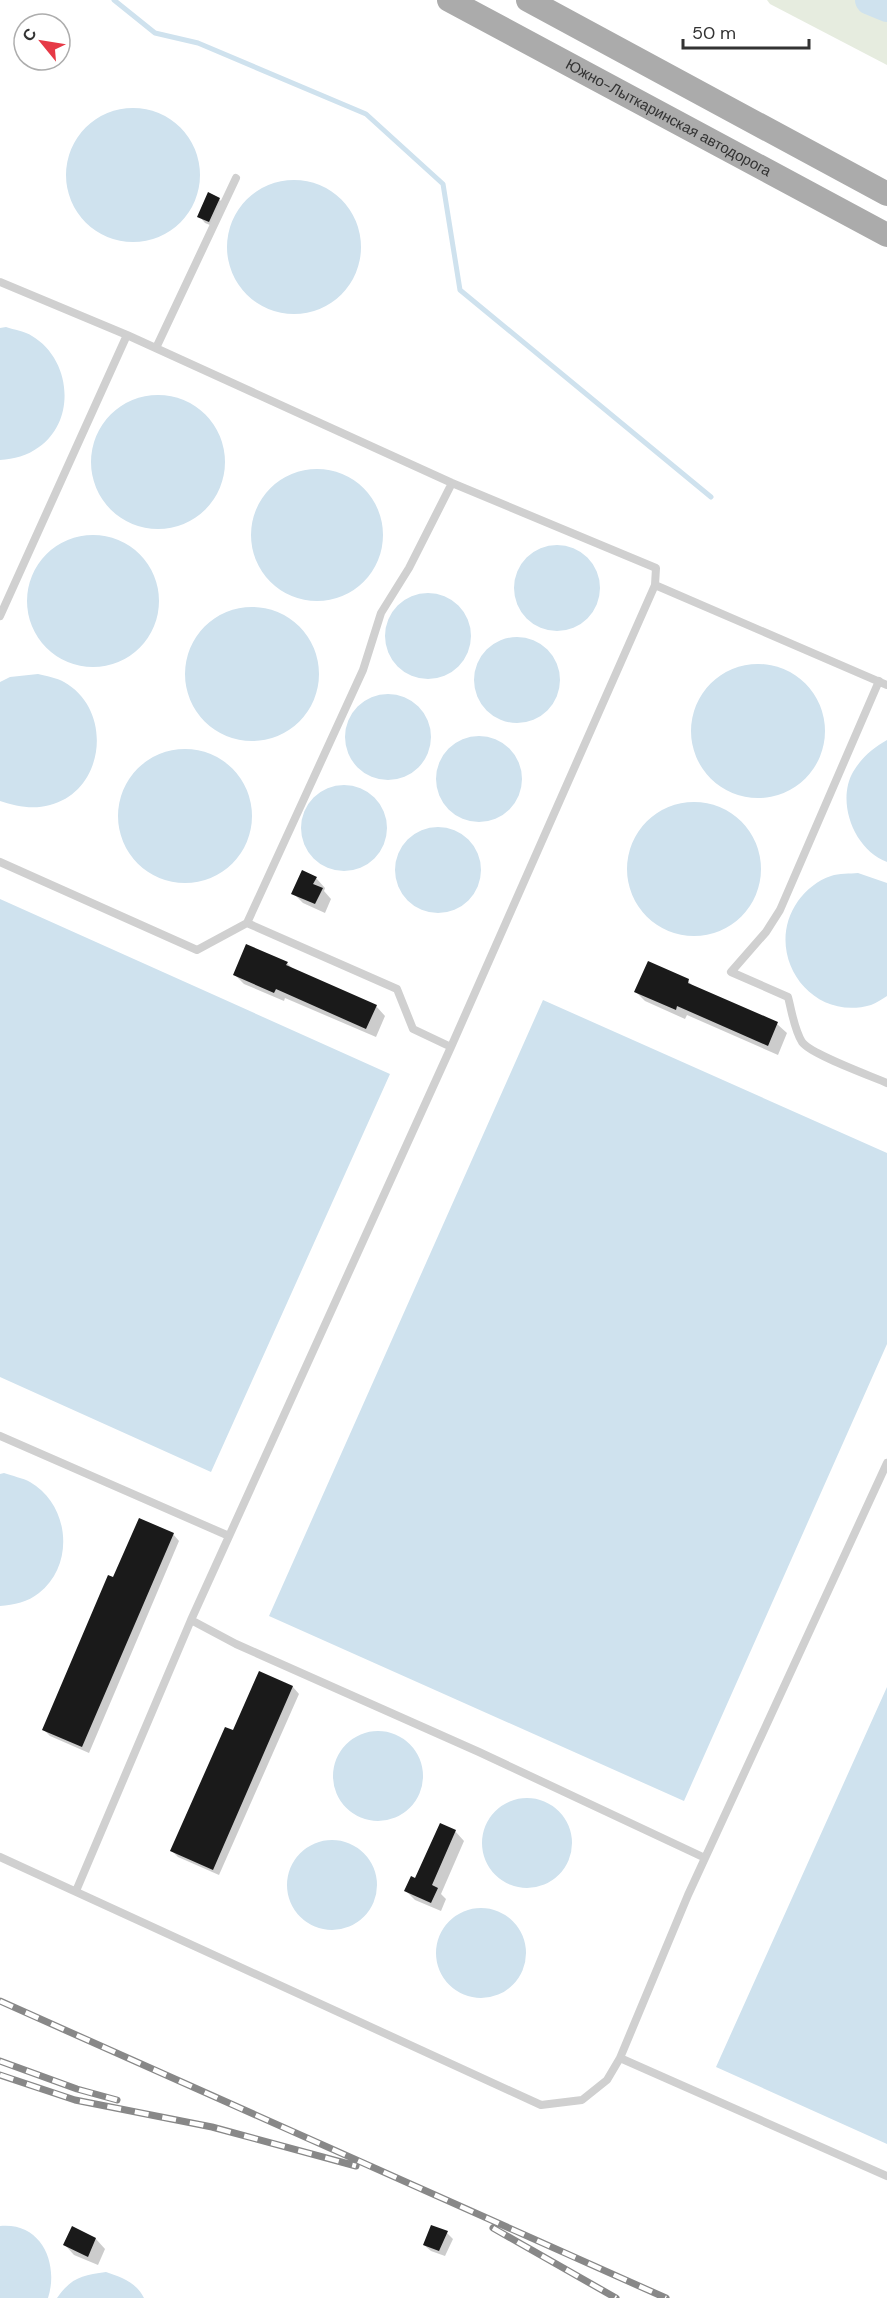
<svg xmlns="http://www.w3.org/2000/svg" width="887" height="2298" font-family="'DM Sans',sans-serif">
	<rect width="100%" height="100%" fill="#fff"/>
	<path fill="#e6ecdf" d="M 767,0 L 887,0 L 887,65 L 770,4 Z"/>
	<path fill="#cfe2ee" d="M66 175a67 67 0 1 1 134 0a67 67 0 1 1-134 0Z
		M227 247a67 67 0 1 1 134 0a67 67 0 1 1-134 0Z
		M 6,327 C 14,330 25,331 32,336 C 71,359 77,420 39,447 C 27,456 14,459 0,460 L 0,328 Z
		M91 462a67 67 0 1 1 134 0a67 67 0 1 1-134 0Z
		M251 535a66 66 0 1 1 132 0a66 66 0 1 1-132 0Z
		M27 601a66 66 0 1 1 132 0a66 66 0 1 1-132 0Z
		M514 588a43 43 0 1 1 86 0a43 43 0 1 1-86 0Z
		M385 636a43 43 0 1 1 86 0a43 43 0 1 1-86 0Z
		M185 674a67 67 0 1 1 134 0a67 67 0 1 1-134 0Z
		M474 680a43 43 0 1 1 86 0a43 43 0 1 1-86 0Z
		M691 731a67 67 0 1 1 134 0a67 67 0 1 1-134 0Z
		M 38,674 C 46,676 57,678 64,682 C 114,710 105,791 50,805 C 32,810 16,806 0,801 L 0,682 L 10,677 Z
		M345 737a43 43 0 1 1 86 0a43 43 0 1 1-86 0Z
		M436 779a43 43 0 1 1 86 0a43 43 0 1 1-86 0Z
		M 887,740 L 887,862 C 854,850 836,802 853,772 C 862,757 873,748 887,740 Z
		M118 816a67 67 0 1 1 134 0a67 67 0 1 1-134 0Z
		M301 828a43 43 0 1 1 86 0a43 43 0 1 1-86 0Z
		M627 869a67 67 0 1 1 134 0a67 67 0 1 1-134 0Z
		M395 870a43 43 0 1 1 86 0a43 43 0 1 1-86 0Z
		M 858,873 L 887,883 L 887,996 C 882,999 876,1003 871,1005 C 809,1023 762,952 798,901 C 806,890 818,880 831,876 C 839,873 850,874 858,873 Z
		M 0,899 L 390,1074 L 211,1472 L 0,1377 Z
		M 543,1000 L 887,1153 L 887,1344 L 684,1801 L 269,1616 Z
		M 4,1473 C 12,1476 23,1478 30,1482 C 70,1505 75,1565 39,1593 C 28,1602 14,1605 0,1606 L 0,1474 Z
		M 887,1687 L 887,2144 L 716,2067 Z
		M333 1776a45 45 0 1 1 90 0a45 45 0 1 1-90 0Z
		M482 1843a45 45 0 1 1 90 0a45 45 0 1 1-90 0Z
		M287 1885a45 45 0 1 1 90 0a45 45 0 1 1-90 0Z
		M436 1953a45 45 0 1 1 90 0a45 45 0 1 1-90 0Z
		M 0,2226 C 42,2222 59,2264 48,2298 L 0,2298 Z
		M 106,2272 C 121,2277 136,2282 144,2298 L 57,2298 C 71,2278 82,2275 106,2272 Z"/>
	<path fill="#0003" d="M 219,199 L 225,205 L 215,227 L 205,223 L 199,216 Z
		M 316,878 L 325,888 L 324,891 L 331,899 L 325,913 L 303,903 L 293,893 Z
		M 287,963 L 294,970 L 376,1006 L 385,1016 L 376,1037 L 285,998 L 284,1001 L 244,984 L 234,974 Z
		M 688,981 L 695,988 L 777,1024 L 787,1033 L 778,1055 L 687,1015 L 685,1019 L 645,1001 L 636,992 Z
		M 173,1534 L 179,1541 L 89,1753 L 50,1736 L 44,1730 Z
		M 259,1673 L 293,1687 L 299,1694 L 219,1875 L 178,1857 L 172,1851 L 233,1732 Z
		M 455,1831 L 464,1841 L 441,1894 L 446,1899 L 441,1911 L 415,1900 L 406,1891 Z
		M 447,2233 L 453,2239 L 445,2256 L 431,2251 L 424,2245 Z
		M 96,2239 L 105,2249 L 98,2265 L 74,2255 L 65,2245 Z"/>
	<g fill="none" stroke-linecap="round" stroke-linejoin="round">
		<path stroke="#cfe2ee" stroke-width="5" d="M 114,0 L 155,33 L 198,43 L 366,114 L 443,184 L 460,290 L 711,497"/>
		<path stroke="#cfe2ee" stroke-width="30" d="M 870,0 L 887,7"/>
	</g>
	<path fill="#1a1a1a" d="M 208,192 L 220,198 L 209,222 L 197,217 Z
		M 302,870 L 317,877 L 313,884 L 323,888 L 315,904 L 291,894 Z
		M 246,944 L 288,962 L 286,965 L 377,1005 L 366,1029 L 276,989 L 274,993 L 233,975 Z
		M 648,961 L 689,979 L 688,983 L 778,1022 L 768,1046 L 677,1006 L 676,1010 L 634,992 Z
		M 139,1518 L 174,1533 L 82,1747 L 42,1730 L 108,1575 L 113,1577 Z
		M 259,1671 L 293,1686 L 213,1870 L 170,1851 L 225,1727 L 233,1730 Z
		M 440,1823 L 456,1830 L 432,1885 L 438,1888 L 431,1903 L 404,1891 L 411,1876 L 415,1878 Z
		M 431,2225 L 448,2231 L 439,2251 L 423,2245 Z
		M 72,2226 L 96,2238 L 88,2257 L 63,2245 Z"/>
	<g fill="none" stroke-linecap="round" stroke-linejoin="round">
		<path stroke="#d0d0d0" stroke-width="8" d="M 0,282 L 127,335 L 452,483 L 656,568 L 655,585
			M 156,348 L 236,178
			M 0,616 L 127,335
			M 879,681 L 780,910 L 766,932 L 731,972 L 788,997 C 792,1012 794,1029 802,1042 C 810,1054 871,1076 887,1083
			M 0,862 L 197,950 L 247,923 L 397,989 L 413,1029 L 451,1047
			M 247,923 L 363,670 L 381,613 L 409,568 L 452,483
			M 0,1436 L 229,1536
			M 191,1620 L 236,1644 L 479,1752 L 705,1858
			M 0,1857 L 541,2105 L 582,2100 L 607,2080 L 620,2058 L 688,1895 L 887,1463
			M 76,1891 L 191,1620 L 451,1047 L 655,585 L 887,685
			M 620,2058 L 887,2176"/>
		<g stroke="#ababab" stroke-width="24">
			<path id="s1" d="M 449,0 L 887,235"/>
			<path d="M 528,0 L 887,194"/>
		</g>
		<defs>
			<path id="rail" d="M 0,2001 L 666,2298
				M 0,2061 L 77,2089 L 117,2100
				M 0,2075 L 75,2100 L 212,2127 L 356,2166
				M 493,2228 L 616,2298"/>
		</defs>
		<use href="#rail" stroke="#888" stroke-width="7"/>
		<use href="#rail" stroke="#fff" stroke-width="4.5" stroke-dasharray="14" stroke-linecap="butt"/>
	</g>
	<g text-anchor="middle" dominant-baseline="central" stroke-width="6" stroke-linejoin="round" paint-order="stroke">
		<g font-size="15" fill="#333" stroke="#fff">
			<text stroke="none"><textPath href="#s1" startOffset="249">Южно-Лыткаринская автодорога</textPath></text>
		</g>
	</g>
	<g transform="translate(42 42) rotate(300)"><circle r="28" fill="#ffffff" stroke="#adadad" stroke-width="1.5"/>
	<path d="M0-4.5L10 22L0 15L-10 22Z" fill="#e63946"/>
	<text y="-9" font-size="16" font-weight="bold" text-anchor="middle" fill="#333333">С</text>
	</g>
	<path d="M683 39v9h126v-9" fill="none" stroke="#333333" stroke-width="3"/>
	<text x="692" y="39" font-size="18" fill="#333333" stroke="#ffffff" stroke-width="4.5" paint-order="stroke">50 m</text>
</svg>
